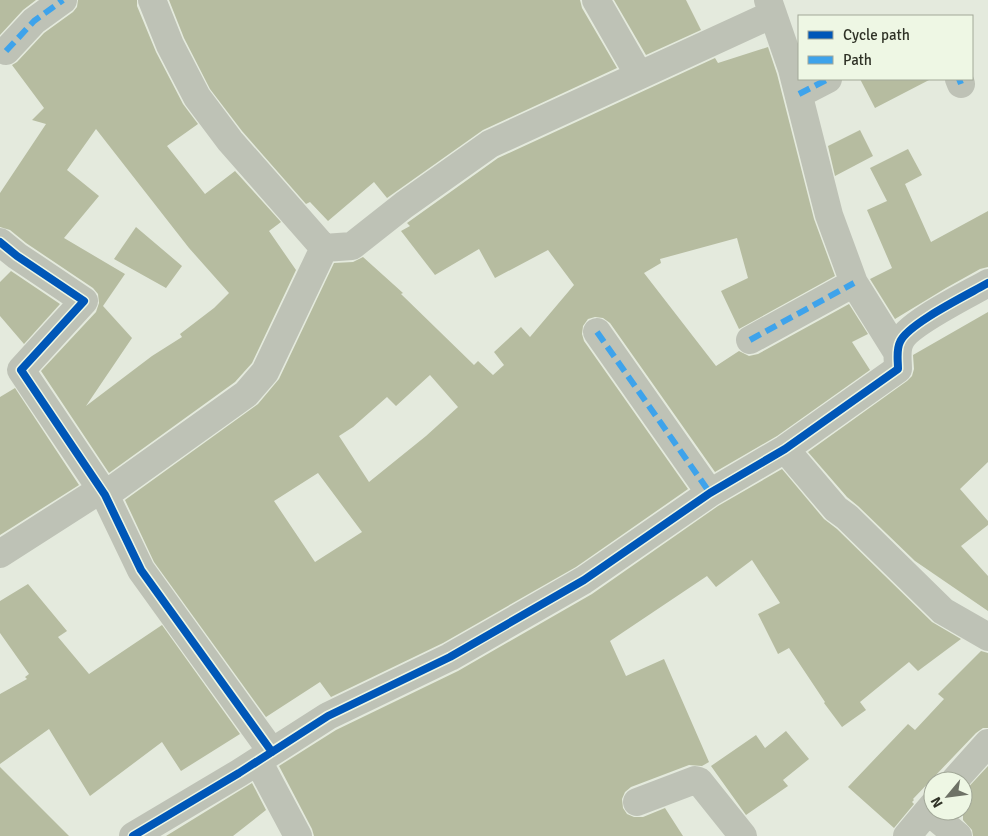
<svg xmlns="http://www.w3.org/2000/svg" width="988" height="836" font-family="Signika,sans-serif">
	<rect width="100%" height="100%" fill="#e4eadd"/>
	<path fill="#b6bca0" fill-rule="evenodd" d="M 0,0 L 36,0 L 23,10 L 0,35 Z
		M 78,0 L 137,0 L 137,6 L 156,52 L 183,104 L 198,124 L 167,146 L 205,194 L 235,171 L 281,222 L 269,231 L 296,270 L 252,363 L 235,382 L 109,473 L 41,371 L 96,312 L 99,303 L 98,294 L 93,288 L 26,243 L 10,230 L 0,227 L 0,193 L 46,124 L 32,120 L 44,108 L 12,65 L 17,62 L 44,33 L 73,12 L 77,7 ZM 96,129 L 189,248 L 229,293 L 214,308 L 180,334 L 182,337 L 152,356 L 86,406 L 132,338 L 103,306 L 125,274 L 64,238 L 99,196 L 67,170 Z
		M 169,0 L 580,0 L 582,8 L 617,68 L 483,130 L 387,198 L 374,182 L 328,221 L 310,202 L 306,204 L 242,131 L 210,89 L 184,38 Z
		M 614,0 L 686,0 L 701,30 L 646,55 Z
		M 768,47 L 777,74 L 814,219 L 835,276 L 739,329 L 721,291 L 748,278 L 737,238 L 660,259 L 661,263 L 644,273 L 716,366 L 739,351 L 749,356 L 758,354 L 849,304 L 868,334 L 852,342 L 870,370 L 777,436 L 715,472 L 610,323 L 603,318 L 595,317 L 588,319 L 583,326 L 582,334 L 584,341 L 688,489 L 576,567 L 443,643 L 331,697 L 320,682 L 266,717 L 154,562 L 125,500 L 258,404 L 279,379 L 334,263 L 353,262 L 363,257 L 403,293 L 401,294 L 474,365 L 478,361 L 493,375 L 504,365 L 494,352 L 521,327 L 530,337 L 574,285 L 548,250 L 495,278 L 479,249 L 435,275 L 401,231 L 410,226 L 407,223 L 498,158 L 715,58 L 718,63 ZM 430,375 L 458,407 L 426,436 L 369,482 L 339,436 L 353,427 L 387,397 L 396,406 ZM 318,473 L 362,532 L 315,562 L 274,501 Z
		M 860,79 L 931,79 L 875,108 Z
		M 860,130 L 873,156 L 835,176 L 828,146 Z
		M 908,149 L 922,175 L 905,184 L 931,242 L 988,211 L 988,267 L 980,269 L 946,288 L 895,319 L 870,279 L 892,268 L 867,210 L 887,201 L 870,168 Z
		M 136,227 L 182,266 L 166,288 L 114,259 Z
		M 11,271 L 60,304 L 24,344 L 0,316 L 0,282 Z
		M 988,312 L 988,462 L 960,489 L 988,521 L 988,525 L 961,546 L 988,576 L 988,611 L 915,561 L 858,506 L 847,497 L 808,452 L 907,381 L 912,376 L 914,369 L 913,355 Z
		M 15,388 L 79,485 L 0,535 L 0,397 Z
		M 782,469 L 824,519 L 837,529 L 932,622 L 961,639 L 918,671 L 909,662 L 860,702 L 866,710 L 842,727 L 824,703 L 825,702 L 789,648 L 778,654 L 758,614 L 780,603 L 752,560 L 716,587 L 707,576 L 610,641 L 626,676 L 664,659 L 709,762 L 702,766 L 689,765 L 631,787 L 625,792 L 622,799 L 623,808 L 627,814 L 634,817 L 643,817 L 665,808 L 683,836 L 314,836 L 312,829 L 279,766 L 336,730 L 458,671 L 592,594 L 718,506 Z
		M 28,584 L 67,631 L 58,637 L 89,674 L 162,625 L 240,734 L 181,771 L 162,742 L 90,796 L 49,729 L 0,764 L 0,694 L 27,679 L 25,677 L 29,674 L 0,633 L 0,601 Z
		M 981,651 L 988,653 L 988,728 L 983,728 L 976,733 L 913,799 L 914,800 L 912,802 L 914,804 L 894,828 L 848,787 L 908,724 L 915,730 L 944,699 L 938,694 Z
		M 786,731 L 809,759 L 783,780 L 788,786 L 746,815 L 711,766 L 756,735 L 765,748 Z
		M 988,766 L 988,836 L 973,836 L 972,830 L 963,820 L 963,793 Z
		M 0,767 L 69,836 L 0,836 Z
		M 252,783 L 266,810 L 233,836 L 166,836 Z"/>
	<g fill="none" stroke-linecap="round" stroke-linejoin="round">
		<path stroke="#bec2b6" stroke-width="28" d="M 152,0 L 170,45 L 197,97 L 230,141 L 324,248
			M 596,0 L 639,75
			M 768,0 L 792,69 L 829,215 L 854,283 L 897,352
			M 6,51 L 34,21 L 63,0
			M 959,79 L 961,84
			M 799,94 L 828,79
			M 0,242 L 17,256 L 84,301 L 21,370 L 105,495 L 141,570 L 272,752
			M 324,248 L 352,246 L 404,205 L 490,144 L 773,14
			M 597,332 L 710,493
			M 750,340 L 854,283
			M 785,449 L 836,509 L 847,517 L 943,611 L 988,637
			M 0,554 L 92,495 L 105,495 L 246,394 L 265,372 L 324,248
			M 258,761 L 298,836
			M 954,781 L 988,743
			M 637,802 L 695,780 L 699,781 L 743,836
			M 928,811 L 958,836
			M 133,836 L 239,773 L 328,716 L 450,657 L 584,580 L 710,493 L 785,449 L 898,369 C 898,360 896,350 900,342 C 907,324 969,294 988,283
			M 907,836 L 933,805"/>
		<path stroke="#3ea3eb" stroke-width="6" stroke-dasharray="12 6" stroke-linecap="butt" d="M 6,51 L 34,21 L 63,0
			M 959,79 L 961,84
			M 799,94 L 828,79
			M 597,332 L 710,493
			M 750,340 L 854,283"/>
		<defs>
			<path id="cycleway" d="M 0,242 L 17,256 L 84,301 L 21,370 L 105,495 L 141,570 L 272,752
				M 133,836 L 239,773 L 328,716 L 450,657 L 584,580 L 710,493 L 785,449 L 898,369 C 898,360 896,350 900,342 C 907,324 969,294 988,283"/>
		</defs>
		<use href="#cycleway" stroke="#eef7e4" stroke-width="11"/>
		<use href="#cycleway" stroke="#0057b8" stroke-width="8"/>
	</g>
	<rect x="798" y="15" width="175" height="65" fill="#eef7e4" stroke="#a2a898"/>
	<rect x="808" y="31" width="25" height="8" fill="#0057b8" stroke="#a2a898"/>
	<text x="843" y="40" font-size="15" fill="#2f3226">Cycle path</text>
	<rect x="808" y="56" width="25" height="8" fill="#3ea3eb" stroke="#a2a898"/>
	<text x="843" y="65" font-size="15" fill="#2f3226">Path</text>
	<g transform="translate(948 796) rotate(241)"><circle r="24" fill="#eef7e4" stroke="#a2a898"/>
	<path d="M0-4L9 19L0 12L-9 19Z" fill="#6e7266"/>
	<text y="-8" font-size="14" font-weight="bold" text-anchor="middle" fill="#2f3226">N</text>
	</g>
</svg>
